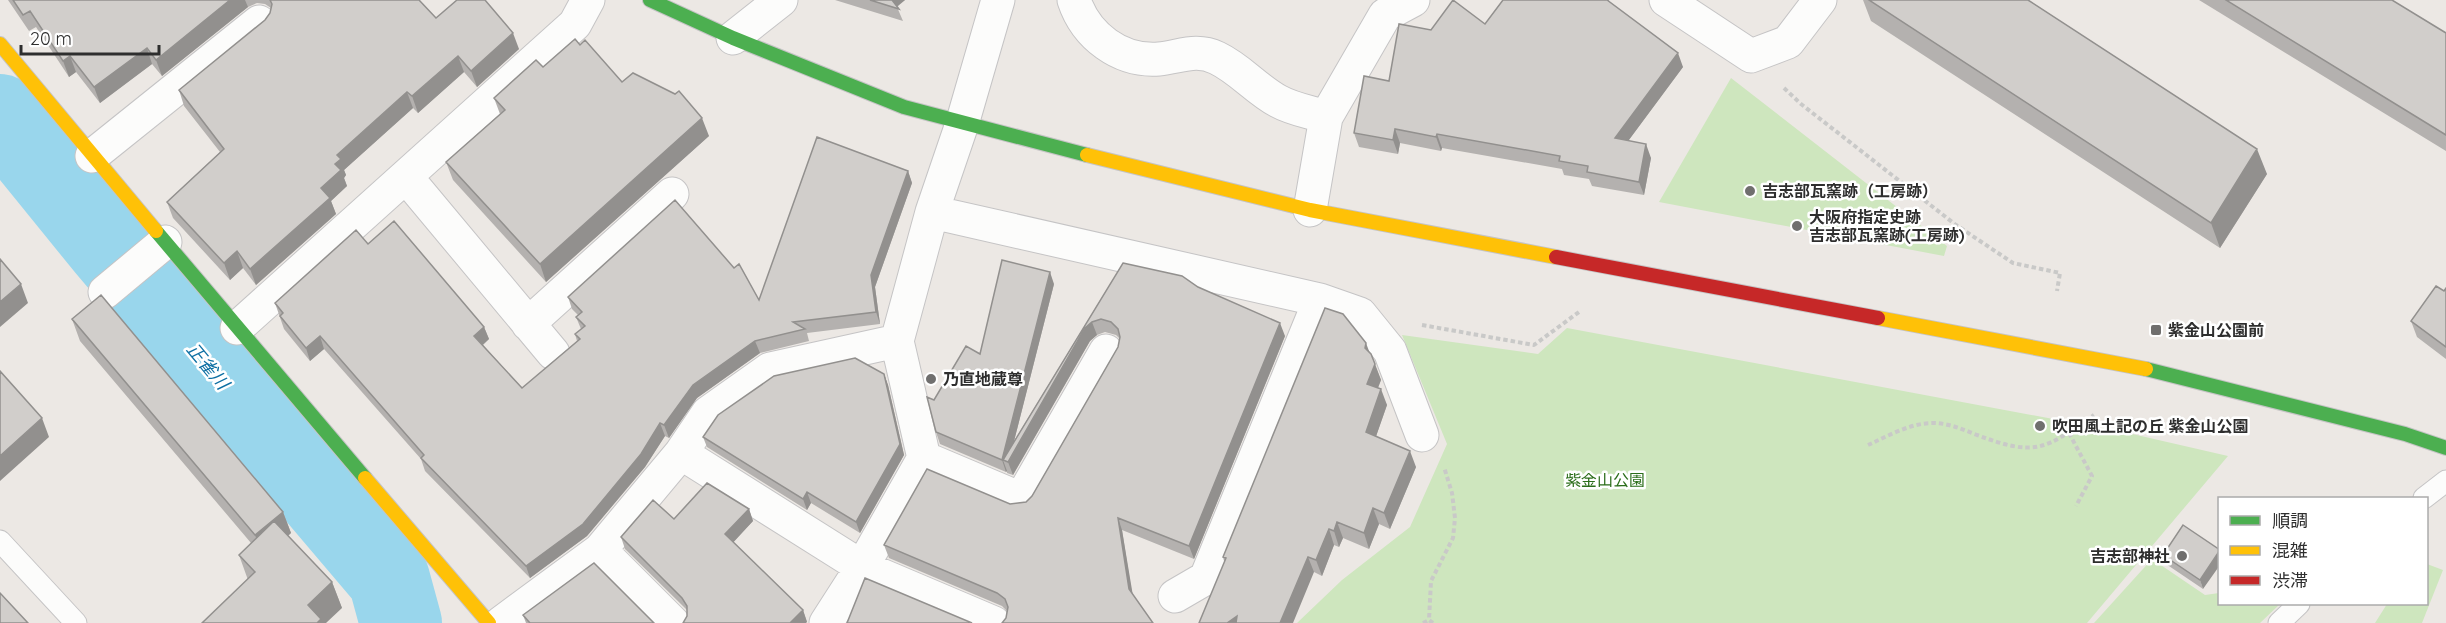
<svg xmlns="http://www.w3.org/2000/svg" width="2446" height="623" font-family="Quicksand,'Noto Sans JP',sans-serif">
	<rect width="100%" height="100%" fill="#ece8e4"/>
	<path fill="#cee6be" d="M 1731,78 L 1947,246 L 1944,256 L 1659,202 Z
		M 1567,328 L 2128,433 L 2228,456 L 2087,623 L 1297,623 L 1342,580 L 1410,527 L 1447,444 L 1402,335 L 1538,354 Z
		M 2152,559 L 2205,595 L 2219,593 L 2220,604 L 2280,604 L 2260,623 L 2094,623 Z
		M 2427,564 L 2443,570 L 2422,623 L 2375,623 L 2387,604 L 2426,604 Z"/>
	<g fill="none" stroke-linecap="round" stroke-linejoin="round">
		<path stroke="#99d6ec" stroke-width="82" d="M 0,115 L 108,248 L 389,579 L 401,623"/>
		<defs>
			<path id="lane" d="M 2424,498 L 2446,481
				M 0,541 L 76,623
				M 2279,623 L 2299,604"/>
			<path id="street" d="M 1074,0 C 1086,36 1120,62 1159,59 C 1180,57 1196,48 1217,58 C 1240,69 1256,89 1278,101 C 1292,109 1310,112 1326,117
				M 1666,0 L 1751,56 L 1788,42 L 1820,0
				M 733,38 L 781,0
				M 92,156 L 259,22
				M 407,178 L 553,353
				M 1310,210 L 1326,117 L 1385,15 L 1413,0
				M 932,212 L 1320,300 L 1206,578 L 1175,596
				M 105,292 L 165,242
				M 1320,300 L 1360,314 L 1390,351 L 1422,435
				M 528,324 L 672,194
				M 237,328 L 575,24 L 588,0
				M 681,453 L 862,567 L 994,623
				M 924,458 L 1021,499 L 1106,351
				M 600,550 L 673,623
				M 501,623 L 600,550 L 681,453 L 708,413 L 770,369 L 897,341
				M 826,623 L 862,567 L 924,458 L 897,341 L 932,212 L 962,124 L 998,0"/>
			<path id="fast" d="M 650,0 L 733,38 L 904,107 L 1087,155
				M 156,231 L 365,478
				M 2146,369 L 2405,434 L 2446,448"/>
			<path id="slow" d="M 0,44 L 156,231
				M 1087,155 L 1310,210 L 1556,257
				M 1878,318 L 2146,369
				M 365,478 L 489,623"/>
			<path id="jam" d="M 1556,257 L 1878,318"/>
		</defs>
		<use href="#lane" stroke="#c5c4c5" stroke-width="23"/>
		<use href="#street" stroke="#c5c4c5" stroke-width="35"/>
		<use href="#fast" stroke="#c5c4c5" stroke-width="16"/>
		<use href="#slow" stroke="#c5c4c5" stroke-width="16"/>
		<use href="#jam" stroke="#c5c4c5" stroke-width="16"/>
		<path stroke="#c9c9c8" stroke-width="4" stroke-dasharray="4.5 3" stroke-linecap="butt" d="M 1784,88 L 1801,104 L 1956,225 L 2013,263 L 2060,273 L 2057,291
			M 1422,325 L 1534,345 L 1579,312
			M 2069,433 L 2092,476 L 2076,506
			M 1868,445 C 1888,436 1910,423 1933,423 C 1948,423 1962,429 1977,435 C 2036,457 2044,450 2094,415
			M 1423,623 L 1429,620
			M 1433,623 L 1429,620 L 1431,581 L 1453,538 L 1455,518 L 1452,493 L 1444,467"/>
		<use href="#lane" stroke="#fcfcfb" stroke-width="21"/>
		<use href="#street" stroke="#fcfcfb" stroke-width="33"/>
		<use href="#fast" stroke="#4caf50" stroke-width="14"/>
		<use href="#slow" stroke="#ffc107" stroke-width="14"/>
		<use href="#jam" stroke="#c62828" stroke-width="14"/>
	</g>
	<path fill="#b4b1af" d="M 8,0 L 419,0 L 436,18 L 519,49 L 477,87 L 464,72 L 418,113 L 413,108 L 344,170 L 346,175 L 344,178 L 347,186 L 331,201 L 336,214 L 256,285 L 243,268 L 230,280 L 173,218 L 167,202 L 220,152 L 184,106 L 179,90 L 265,20 L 270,13 L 271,8 L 265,4 L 257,3 L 248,7 L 162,76 L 152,64 L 100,103 L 76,72 L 69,77 L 36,27 L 29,31 Z
		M 835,0 L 905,0 L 897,7 L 903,21 Z
		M 1503,0 L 1609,0 L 1609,2 L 1683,67 L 1628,141 L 1651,158 L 1644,195 L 1592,186 L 1589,179 L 1564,175 L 1562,169 L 1442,148 L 1441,151 L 1400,143 L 1398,154 L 1359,147 L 1354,133 L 1389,81 L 1431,30 L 1485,24 Z
		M 1863,0 L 2028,0 L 2267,174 L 2220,248 L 1871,21 Z
		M 2199,0 L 2392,0 L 2446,33 L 2446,151 Z
		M 580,45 L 622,82 L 709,136 L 546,282 L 453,180 L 446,162 L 500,114 L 494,98 Z
		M 908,171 L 912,183 L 875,287 L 880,324 L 807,333 L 809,341 L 760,353 L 697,398 L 669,438 L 665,436 L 645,467 L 587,536 L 530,578 L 425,471 L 421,459 L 324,349 L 310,361 L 284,329 L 275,303 L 368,244 L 484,327 L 489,339 L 483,345 L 522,388 L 577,341 L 575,334 L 581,329 L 576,317 L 578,315 L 572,309 L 568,297 L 759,300 Z
		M 1123,263 L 1198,287 L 1285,336 L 1194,559 L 1122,530 L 1132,594 L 1006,618 L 1007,611 L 1002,606 L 889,558 L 884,545 L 1010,504 L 1026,502 L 1032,496 L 1118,347 L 1120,339 L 1116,335 L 1105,332 L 1097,335 L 1090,341 L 1013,475 L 1007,473 L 1007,471 L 1006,472 L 940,444 L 936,432 L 934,400 L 980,354 L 1054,284 L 1014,441 Z
		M 2446,288 L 2446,359 L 2417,337 L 2411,321 Z
		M 72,319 L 283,512 L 291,533 L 288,536 L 332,582 L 342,608 L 248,580 L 239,555 L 251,543 L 80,341 Z
		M 1370,353 L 1381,380 L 1378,388 L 1387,405 L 1376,436 L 1416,467 L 1390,529 L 1379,524 L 1369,549 L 1343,538 L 1339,547 L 1334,545 L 1322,576 L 1314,572 L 1224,561 L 1223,557 Z
		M 884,374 L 888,385 L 904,455 L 860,533 L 811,503 L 807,510 L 707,447 L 703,437 Z
		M 749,509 L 753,521 L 733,542 L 803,610 L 807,622 L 687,616 L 687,610 L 625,549 L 621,537 L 674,519 Z
		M 2183,525 L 2203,589 L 2166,564 L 2163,555 Z
		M 523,615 L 654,623 L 526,623 Z"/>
	<path fill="#92908e" d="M 230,0 L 245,0 L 248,7 L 162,76 L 156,60 Z
		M 891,0 L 905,0 L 895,8 Z
		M 513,33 L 519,49 L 477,87 L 471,71 Z
		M 147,48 L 152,64 L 100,103 L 94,87 Z
		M 1678,53 L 1683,67 L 1620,152 L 1615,138 Z
		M 70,56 L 76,72 L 69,77 L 63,61 Z
		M 458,56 L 464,72 L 418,113 L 412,96 Z
		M 407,92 L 413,108 L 344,170 L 346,175 L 344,178 L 347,186 L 331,201 L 336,214 L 256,285 L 250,269 L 321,188 L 335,164 L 337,155 Z
		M 702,118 L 709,136 L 546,282 L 540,264 Z
		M 1395,129 L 1400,143 L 1398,154 L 1393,140 Z
		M 1437,134 L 1442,148 L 1441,151 L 1436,137 Z
		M 1646,144 L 1651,158 L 1644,195 L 1639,182 Z
		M 2257,149 L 2267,174 L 2220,248 L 2211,223 Z
		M 908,171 L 912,183 L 875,287 L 880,324 L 876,312 L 871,275 Z
		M 237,251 L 243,268 L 230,280 L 224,263 Z
		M 1050,272 L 1054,284 L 1009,461 L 1085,328 L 1092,322 L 1097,335 L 1090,341 L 1013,475 L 1008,462 L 1003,460 L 1007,471 L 1006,472 L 1002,460 Z
		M 21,284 L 28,303 L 0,327 L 0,302 Z
		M 1280,323 L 1285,336 L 1194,559 L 1189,546 Z
		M 484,327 L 489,339 L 479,348 L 474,336 Z
		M 320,336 L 324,349 L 310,361 L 306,348 Z
		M 755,341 L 760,353 L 697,398 L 669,438 L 664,425 L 693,385 Z
		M 1366,343 L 1372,359 L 1365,348 Z
		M 1375,364 L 1381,380 L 1373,400 L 1367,384 Z
		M 884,374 L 888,385 L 904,455 L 860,533 L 856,522 Z
		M 1381,389 L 1387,405 L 1372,448 L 1366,432 Z
		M 42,418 L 49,437 L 0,481 L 0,456 Z
		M 660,423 L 665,436 L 645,467 L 587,536 L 530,578 L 526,566 Z
		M 1410,451 L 1416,467 L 1390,529 L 1384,513 Z
		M 807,492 L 811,503 L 807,510 L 803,499 Z
		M 1373,508 L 1379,524 L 1369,549 L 1364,533 Z
		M 749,509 L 753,521 L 730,546 L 725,534 Z
		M 283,512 L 291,533 L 263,557 L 255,535 Z
		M 1118,518 L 1122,530 L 1134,602 L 1129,589 Z
		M 1337,522 L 1343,538 L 1339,547 L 1334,531 Z
		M 1329,529 L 1334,545 L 1322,576 L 1316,560 Z
		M 2220,550 L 2220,565 L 2203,589 L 2200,580 Z
		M 1308,557 L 1314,572 L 1293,623 L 1280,623 Z
		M 332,582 L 342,608 L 326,623 L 314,623 L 308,605 Z
		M 803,610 L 807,622 L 806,623 L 790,623 Z
		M 1237,616 L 1239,623 L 1227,623 Z"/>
	<path fill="#d1cecb" stroke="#92908e" stroke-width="1.5" d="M 13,0 L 230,0 L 156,60 L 147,48 L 94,87 L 70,56 L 63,61 L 30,11 L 23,15 Z
		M 270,0 L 419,0 L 436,18 L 457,0 L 485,0 L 513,33 L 471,71 L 458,56 L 412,96 L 407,92 L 337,155 L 341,159 L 335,164 L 341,170 L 321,188 L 330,198 L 250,269 L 237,251 L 224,263 L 167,202 L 224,149 L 179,90 L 265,20 L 270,13 L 272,4 Z
		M 870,0 L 892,0 L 899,9 Z
		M 1453,0 L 1485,24 L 1503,0 L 1607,0 L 1678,53 L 1615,138 L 1646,144 L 1639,182 L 1587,172 L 1588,166 L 1559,161 L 1560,156 L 1437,134 L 1436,137 L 1395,129 L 1393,140 L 1354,133 L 1364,76 L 1389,81 L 1399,24 L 1431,30 Z
		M 1869,0 L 2028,0 L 2257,149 L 2211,223 Z
		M 2226,0 L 2392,0 L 2446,33 L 2446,135 Z
		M 575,39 L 580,45 L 585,40 L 622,82 L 633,73 L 675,94 L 679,91 L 702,118 L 540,264 L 446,162 L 505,110 L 494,98 L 536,60 L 543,67 Z
		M 817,137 L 908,171 L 871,275 L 876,312 L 793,322 L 805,329 L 755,341 L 693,385 L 664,425 L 660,423 L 641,454 L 583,524 L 526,566 L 421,458 L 424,455 L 320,336 L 306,348 L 280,316 L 283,313 L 275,303 L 356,230 L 368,244 L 394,221 L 484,327 L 474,336 L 522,388 L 580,339 L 575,334 L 585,326 L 576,317 L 582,312 L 568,297 L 675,200 L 734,268 L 739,264 L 759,300 Z
		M 0,259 L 21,284 L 0,302 Z
		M 1002,260 L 1050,272 L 1002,460 L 936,432 L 927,397 L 934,400 L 966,346 L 980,354 Z
		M 1123,263 L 1182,276 L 1198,287 L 1280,323 L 1189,546 L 1118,518 L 1129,589 L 1153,623 L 1002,623 L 1006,618 L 1008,607 L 1005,599 L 997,593 L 884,545 L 927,469 L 1010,504 L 1026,502 L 1032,496 L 1118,347 L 1120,337 L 1118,329 L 1111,322 L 1101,319 L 1092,322 L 1085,328 L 1008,462 L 1003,460 Z
		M 2436,286 L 2444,291 L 2446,288 L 2446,347 L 2411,321 Z
		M 101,295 L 283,512 L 255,535 L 72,319 Z
		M 1325,308 L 1343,314 L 1366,343 L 1365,348 L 1371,354 L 1375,364 L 1367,384 L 1381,389 L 1366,432 L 1410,451 L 1384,513 L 1373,508 L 1364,533 L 1337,522 L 1334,531 L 1329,529 L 1316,560 L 1308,557 L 1280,623 L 1236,623 L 1237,616 L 1227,623 L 1199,623 L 1226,558 L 1223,557 Z
		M 855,358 L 884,374 L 900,444 L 856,522 L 807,492 L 803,499 L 703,437 L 718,415 L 774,376 Z
		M 0,371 L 42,418 L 0,456 Z
		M 707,483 L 749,509 L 725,534 L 803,610 L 790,623 L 683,623 L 687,616 L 687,606 L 682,598 L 621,537 L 653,500 L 674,519 Z
		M 274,521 L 332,582 L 308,605 L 321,619 L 317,623 L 202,623 L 255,572 L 239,555 Z
		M 2183,525 L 2220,550 L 2200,580 L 2163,555 Z
		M 594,563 L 654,623 L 530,623 L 523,615 Z
		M 865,578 L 972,623 L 847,623 Z
		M 0,593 L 28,623 L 0,623 Z"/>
	<g fill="#706f6e" stroke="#fff" stroke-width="2">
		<circle cx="1750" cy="191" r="6"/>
		<circle cx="1797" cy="226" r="6"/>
		<rect x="2150" y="324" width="12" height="12" rx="3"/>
		<circle cx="931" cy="379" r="6"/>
		<circle cx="2040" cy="426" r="6"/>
		<circle cx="2182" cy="556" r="6"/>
	</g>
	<g text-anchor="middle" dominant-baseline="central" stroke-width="5" stroke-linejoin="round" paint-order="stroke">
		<g font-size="16" font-weight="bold" fill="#2e2e2e" stroke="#fff" text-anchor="start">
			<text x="1762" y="191">吉志部瓦窯跡（工房跡）</text>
			<text x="1809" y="217">大阪府指定史跡<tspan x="1809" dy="18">吉志部瓦窯跡(工房跡)</tspan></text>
			<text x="2168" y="330">紫金山公園前</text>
			<text x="943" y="379">乃直地蔵尊</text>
			<text x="2052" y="426">吹田風土記の丘 紫金山公園</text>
			<text x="2170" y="556" text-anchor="end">吉志部神社</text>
		</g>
		<g font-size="16" fill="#2c6e1b" stroke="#fff">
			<text x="1605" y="480">紫金山公園</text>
		</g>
		<g font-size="18" font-style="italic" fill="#0d6fa3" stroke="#fff">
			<text transform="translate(208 366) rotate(50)">正雀川</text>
		</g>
	</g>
	<rect x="2218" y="497" width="210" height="108" fill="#ffffff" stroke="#ababab" stroke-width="1.5"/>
	<rect x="2230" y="516" width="30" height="9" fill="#4caf50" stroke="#ababab" stroke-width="1.5"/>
	<text x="2272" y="527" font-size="18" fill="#2e2e2e">順調</text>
	<rect x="2230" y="546" width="30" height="9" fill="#ffc107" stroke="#ababab" stroke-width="1.5"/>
	<text x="2272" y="557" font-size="18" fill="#2e2e2e">混雑</text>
	<rect x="2230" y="576" width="30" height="9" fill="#c62828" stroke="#ababab" stroke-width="1.5"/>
	<text x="2272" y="587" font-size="18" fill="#2e2e2e">渋滞</text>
	<path d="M21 45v9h138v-9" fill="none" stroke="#2e2e2e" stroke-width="3"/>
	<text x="30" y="45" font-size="18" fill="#2e2e2e" stroke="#ffffff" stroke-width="4.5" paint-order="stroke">20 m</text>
</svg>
